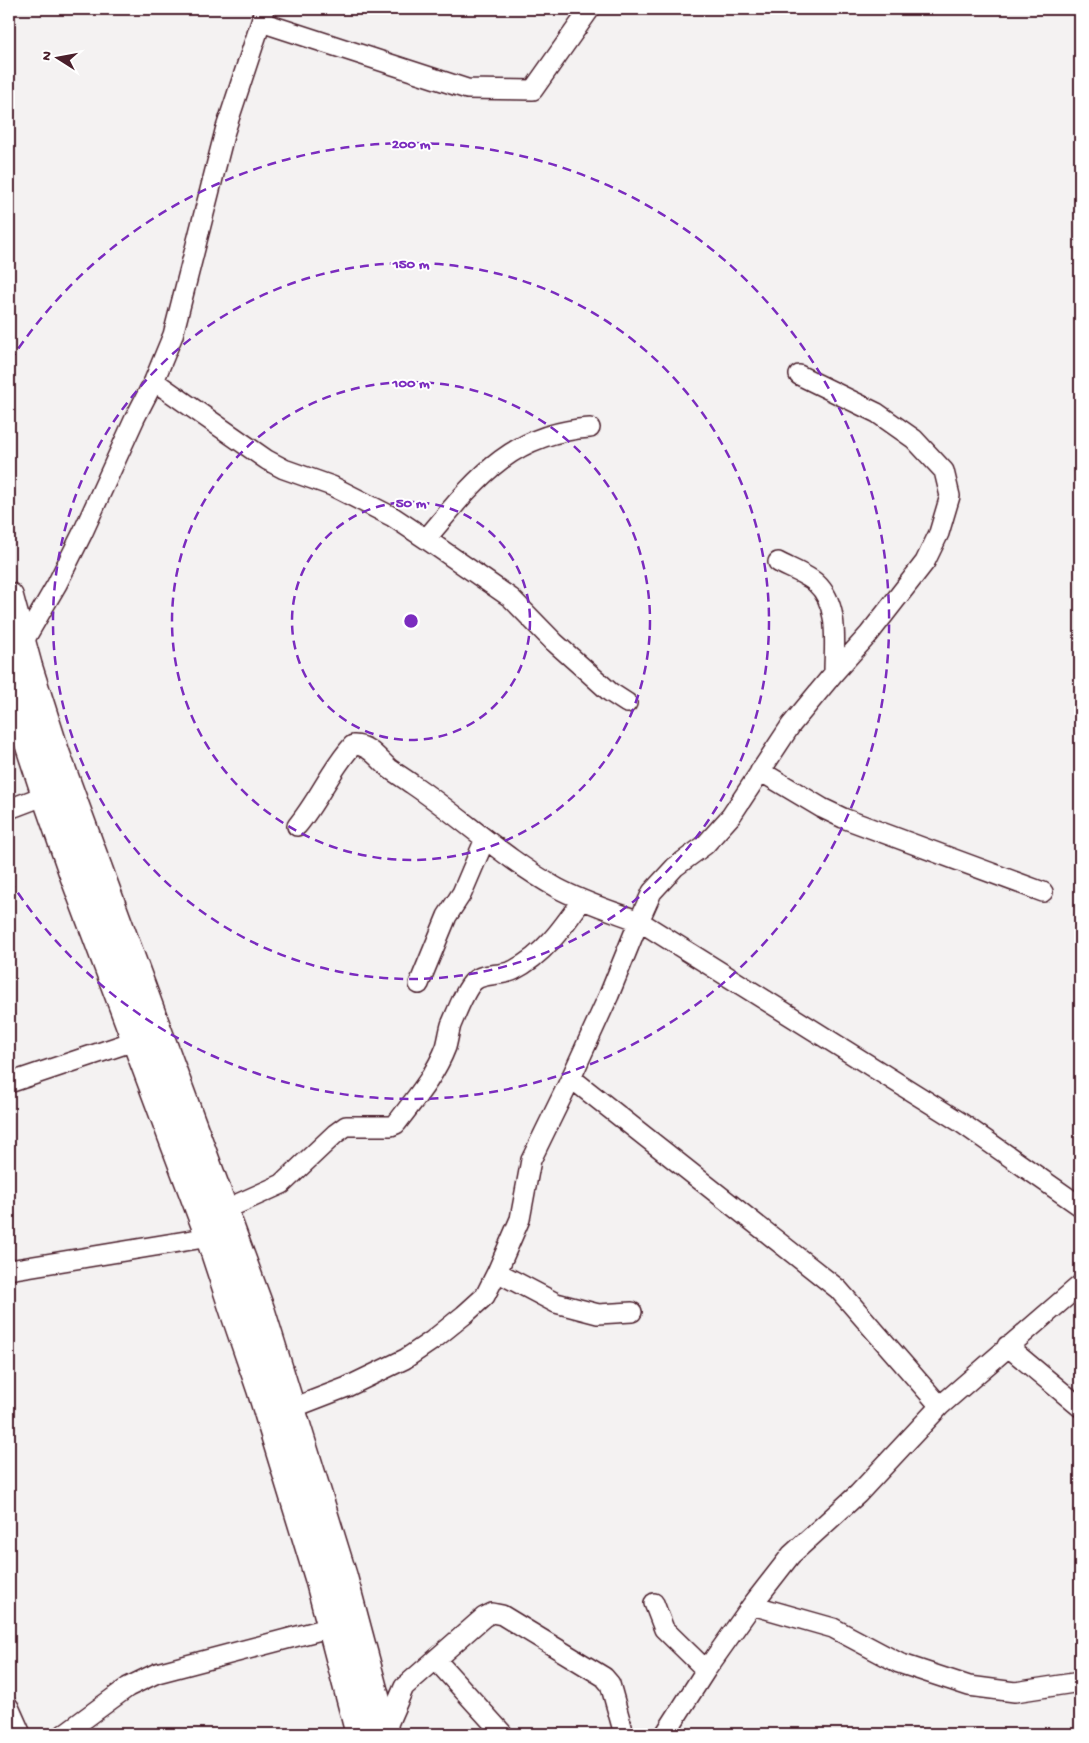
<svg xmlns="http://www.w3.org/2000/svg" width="1089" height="1743" font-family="'Gochi Hand',sans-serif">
	<rect width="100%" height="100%" fill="#f4f2f2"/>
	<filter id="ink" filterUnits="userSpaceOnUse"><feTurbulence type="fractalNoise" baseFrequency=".02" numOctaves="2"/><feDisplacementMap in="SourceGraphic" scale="10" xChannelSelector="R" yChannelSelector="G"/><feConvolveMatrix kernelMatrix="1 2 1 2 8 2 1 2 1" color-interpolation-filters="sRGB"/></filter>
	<g filter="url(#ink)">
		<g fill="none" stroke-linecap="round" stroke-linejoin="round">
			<defs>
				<path id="street" d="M 261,22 L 467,89 L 533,90 L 590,9
					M 154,381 L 267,460 L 284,469 L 332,486 L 393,517 L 426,539 L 511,598 L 554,642 L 590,674 L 610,692 L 627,703
					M 426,539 C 474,482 509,433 590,428
					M 778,562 C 789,568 808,575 816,583 C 840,605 834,643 834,673
					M 21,646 L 57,584 L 83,532 L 135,418 L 154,381 L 173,335 L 225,131 L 261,22 L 264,9
					M 760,771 L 822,808 L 843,818 L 1043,892
					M 9,809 L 46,795
					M 297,826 C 318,801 331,769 353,745 C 369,744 379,760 390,769 C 397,774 405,779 412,784 C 461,817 505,859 557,888 C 583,902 612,911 639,921 L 960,1122 L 1080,1206
					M 419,984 L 447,916 L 462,893 L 485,839
					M 571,1078 L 838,1289 L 940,1406
					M 9,1083 L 146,1037
					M 224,1210 L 282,1184 L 335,1134 L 346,1126 L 391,1126 L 396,1124 C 414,1100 435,1076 446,1047 C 448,1040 449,1032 451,1025 C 456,1014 465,989 474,981 C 484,972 500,977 514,970 C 544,955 563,927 582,900
					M 9,1270 L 210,1237
					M 497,1272 L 556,1303 L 598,1314 L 632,1312
					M 1007,1346 L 1080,1407
					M 290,1409 L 347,1387 L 405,1359 L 433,1340 L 464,1315 L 485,1296 L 497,1272 L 520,1219 L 531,1160 L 571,1078 L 609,995 L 639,921 L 652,892 L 675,867 L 705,845 L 731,816 L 791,725 L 834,673 L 869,634 L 925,562 L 939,533 L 950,496 L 944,471 L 914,439 L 877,413 L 799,375
					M 654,1603 L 664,1629 L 706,1670
					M 752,1605 L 833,1628 L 899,1663 L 969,1686 L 1015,1692 L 1080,1682
					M 436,1660 L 503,1734
					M 9,1707 L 21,1734
					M 384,1733 L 404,1687 L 484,1617 L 492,1613 L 502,1615 L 604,1677 L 610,1684 L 624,1734
					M 64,1734 L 128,1687 L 157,1673 L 332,1627
					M 665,1734 L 706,1670 L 752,1605 L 791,1555 L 858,1494 L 940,1406 L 1080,1285"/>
				<path id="highway" d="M 9,597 L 28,667 L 55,752 L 261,1312 L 343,1577 L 385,1734
					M 9,682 L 46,795 L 74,875 L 210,1237 L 236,1316 L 261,1389 L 319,1578 L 360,1734"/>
			</defs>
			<use href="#street" stroke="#4a1f2b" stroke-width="22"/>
			<use href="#highway" stroke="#4a1f2b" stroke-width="31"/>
			<use href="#street" stroke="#fff" stroke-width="19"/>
			<use href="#highway" stroke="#fff" stroke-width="28"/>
		</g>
	</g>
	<g fill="none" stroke="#7b2cbf" stroke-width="2.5" stroke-dasharray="9 6">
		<circle cx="411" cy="621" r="119"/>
		<circle cx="411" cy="621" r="239"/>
		<circle cx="411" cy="621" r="358"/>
		<path d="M10 361A478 478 0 1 1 10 881"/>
	</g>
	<circle cx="411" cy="621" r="8" fill="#7b2cbf" stroke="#fff" stroke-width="2.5"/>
	<g font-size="15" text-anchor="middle" font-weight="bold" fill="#7b2cbf" stroke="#fff" stroke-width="4" stroke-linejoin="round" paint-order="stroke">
		<text x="411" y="148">200 m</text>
		<text x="411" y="268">150 m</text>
		<text x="411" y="387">100 m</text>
		<text x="411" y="507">50 m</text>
	</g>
	<rect width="1089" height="1743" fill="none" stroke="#fff" stroke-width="30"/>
	<rect x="15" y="15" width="1059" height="1713" fill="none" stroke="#4a1f2b" stroke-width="2" filter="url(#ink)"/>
	<g transform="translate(58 58) rotate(281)" stroke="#ffffff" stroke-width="4" paint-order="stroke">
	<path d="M0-4L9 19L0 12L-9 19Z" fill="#4a1f2b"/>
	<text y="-8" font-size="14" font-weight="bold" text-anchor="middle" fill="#4a1f2b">N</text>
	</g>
</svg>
